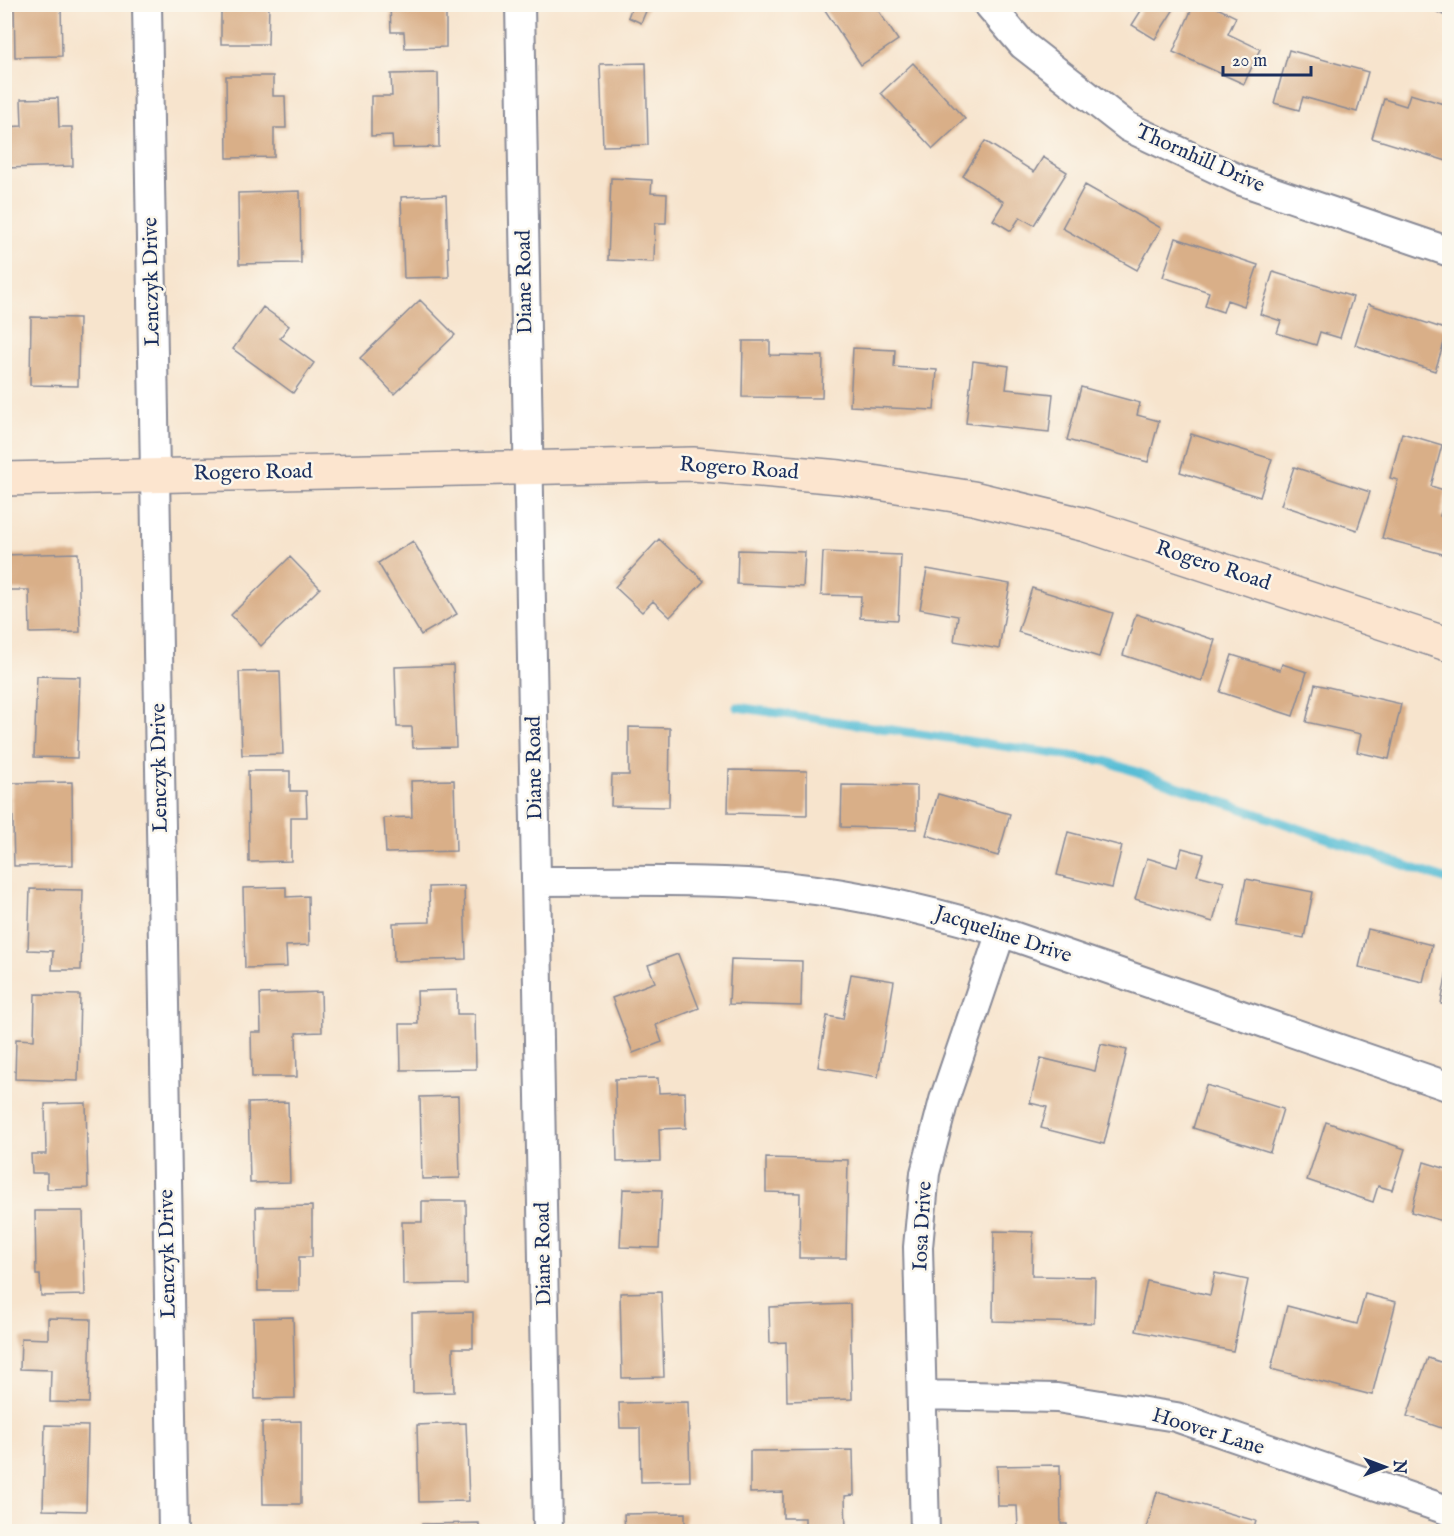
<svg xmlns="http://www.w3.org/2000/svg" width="1454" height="1536" font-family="'IM FELL English',serif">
	<rect width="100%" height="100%" fill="#fbf7ec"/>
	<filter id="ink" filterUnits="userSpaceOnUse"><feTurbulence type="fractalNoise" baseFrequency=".0167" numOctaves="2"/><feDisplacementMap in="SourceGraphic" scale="12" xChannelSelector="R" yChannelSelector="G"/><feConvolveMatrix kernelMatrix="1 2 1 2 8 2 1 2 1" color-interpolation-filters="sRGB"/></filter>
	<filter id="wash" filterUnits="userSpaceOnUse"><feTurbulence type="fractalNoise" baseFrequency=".008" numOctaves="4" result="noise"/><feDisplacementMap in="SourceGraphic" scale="24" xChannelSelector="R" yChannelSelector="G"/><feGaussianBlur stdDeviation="1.35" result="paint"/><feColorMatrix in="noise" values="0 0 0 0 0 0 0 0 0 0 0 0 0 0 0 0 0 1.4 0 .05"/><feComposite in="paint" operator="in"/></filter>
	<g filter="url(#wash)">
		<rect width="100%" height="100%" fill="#f7e4cd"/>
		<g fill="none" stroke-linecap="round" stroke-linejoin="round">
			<path stroke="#58bed6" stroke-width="9" d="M 737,707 L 1105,761 L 1450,881"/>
		</g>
		<g id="blocks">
			<path fill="#d9af88" d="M 14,4 L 61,4 L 62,56 L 15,57 Z
				M 221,4 L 269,4 L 268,44 L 221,44 Z
				M 390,4 L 446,4 L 446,47 L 405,48 L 404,32 L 391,32 Z
				M 633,4 L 649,4 L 641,23 L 628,17 Z
				M 821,4 L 874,4 L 898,40 L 861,65 Z
				M 1141,4 L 1176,6 L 1155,39 L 1132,25 L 1144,6 Z
				M 1194,4 L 1209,4 L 1236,17 L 1228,34 L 1260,49 L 1244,84 L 1173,52 Z
				M 1422,4 L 1448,4 L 1443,15 Z
				M 1289,50 L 1368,72 L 1357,112 L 1303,97 L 1299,110 L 1274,103 Z
				M 646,63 L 648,145 L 603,146 L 600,64 Z
				M 913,63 L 965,119 L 933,149 L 881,93 Z
				M 438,73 L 439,147 L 393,148 L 392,135 L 371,136 L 371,96 L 392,96 L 391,74 Z
				M 226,76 L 273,76 L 273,96 L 285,96 L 286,128 L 274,128 L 274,157 L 227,158 Z
				M 1410,94 L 1447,105 L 1444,116 L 1450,117 L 1450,162 L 1372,138 L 1384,99 L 1406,106 Z
				M 58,98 L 59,127 L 72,127 L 73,166 L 5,168 L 5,127 L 22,126 L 21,99 Z
				M 985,141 L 1034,172 L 1043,157 L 1067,172 L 1034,225 L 1020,217 L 1011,231 L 993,220 L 1004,202 L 963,176 Z
				M 611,178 L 652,180 L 651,193 L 667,194 L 666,223 L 655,223 L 654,262 L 608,260 Z
				M 1085,185 L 1161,228 L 1137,270 L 1062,228 Z
				M 300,191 L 301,263 L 239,264 L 238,193 Z
				M 446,195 L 449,277 L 404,278 L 401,197 Z
				M 1176,238 L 1258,265 L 1244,306 L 1227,300 L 1223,312 L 1205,306 L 1209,292 L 1163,277 Z
				M 1273,272 L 1353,297 L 1340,338 L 1320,332 L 1316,345 L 1277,333 L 1281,321 L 1260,314 Z
				M 420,300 L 455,335 L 394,394 L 360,358 Z
				M 1368,304 L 1448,330 L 1435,371 L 1355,345 Z
				M 263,307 L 289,326 L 280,338 L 314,363 L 293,393 L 233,349 Z
				M 31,317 L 79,318 L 78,386 L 30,385 Z
				M 743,341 L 770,341 L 770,355 L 823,356 L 822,398 L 742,397 Z
				M 853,348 L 895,350 L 894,367 L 937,370 L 934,410 L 850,406 Z
				M 973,361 L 1009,366 L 1006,389 L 1053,394 L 1049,432 L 966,423 Z
				M 1081,387 L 1140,403 L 1137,415 L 1159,421 L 1148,462 L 1067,440 Z
				M 1402,433 L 1442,445 L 1431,486 L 1447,491 L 1440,516 L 1450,518 L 1450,556 L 1382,538 L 1398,480 L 1390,478 Z
				M 1191,434 L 1272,459 L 1260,497 L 1180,472 Z
				M 1294,467 L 1370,492 L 1357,530 L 1281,505 Z
				M 659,539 L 704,581 L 670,617 L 653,601 L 642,612 L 615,587 Z
				M 413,541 L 457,614 L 421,635 L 378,563 Z
				M 738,550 L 805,552 L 803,587 L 737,584 Z
				M 823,552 L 901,555 L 898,620 L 860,618 L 861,596 L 821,595 Z
				M 78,553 L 80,632 L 30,633 L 29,590 L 4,590 L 4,555 Z
				M 290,557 L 320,588 L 261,646 L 231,615 Z
				M 927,569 L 1010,584 L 999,649 L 954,641 L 958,616 L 920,609 Z
				M 1032,588 L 1113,613 L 1099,657 L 1018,632 Z
				M 1136,614 L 1215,640 L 1202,681 L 1123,655 Z
				M 1232,655 L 1280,670 L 1282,664 L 1307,672 L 1293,716 L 1220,692 Z
				M 453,665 L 456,747 L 413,748 L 412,727 L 397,727 L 395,667 Z
				M 280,671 L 283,754 L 242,755 L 239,672 Z
				M 37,676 L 80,677 L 77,758 L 34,757 Z
				M 1315,684 L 1401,704 L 1389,759 L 1357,752 L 1361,734 L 1306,722 Z
				M 629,727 L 670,728 L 669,807 L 611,806 L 612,775 L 629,775 Z
				M 729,770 L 807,771 L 807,815 L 728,813 Z
				M 248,771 L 290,771 L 290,791 L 306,791 L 307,817 L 291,817 L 291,861 L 249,862 Z
				M 454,780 L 456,851 L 386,853 L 384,818 L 412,817 L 411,781 Z
				M 72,782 L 73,865 L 14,866 L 12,783 Z
				M 842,785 L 917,786 L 917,829 L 841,827 Z
				M 938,794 L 1010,814 L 998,856 L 926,835 Z
				M 1068,832 L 1122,846 L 1112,888 L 1057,875 Z
				M 1182,848 L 1204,854 L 1197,875 L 1224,882 L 1213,922 L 1135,899 L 1147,858 L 1177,867 Z
				M 1246,879 L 1313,892 L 1304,938 L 1237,926 Z
				M 464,886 L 466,959 L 394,961 L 393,923 L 430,922 L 429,887 Z
				M 286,887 L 286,897 L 308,896 L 309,945 L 286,946 L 287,967 L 245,968 L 243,888 Z
				M 30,889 L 83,890 L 81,970 L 52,970 L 53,951 L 28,950 Z
				M 1368,929 L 1432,945 L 1423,982 L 1359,967 Z
				M 678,954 L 699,1008 L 656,1025 L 662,1042 L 633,1053 L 612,998 L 655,982 L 648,965 Z
				M 731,959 L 802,961 L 801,1006 L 729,1004 Z
				M 1448,965 L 1450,965 L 1450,1006 L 1441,1004 Z
				M 851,974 L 894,981 L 878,1077 L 818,1067 L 827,1016 L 843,1019 Z
				M 457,990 L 457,1014 L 475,1014 L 476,1069 L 401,1070 L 400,1024 L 418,1024 L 417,991 Z
				M 321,992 L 322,1032 L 296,1033 L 297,1077 L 252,1077 L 251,1032 L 261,1032 L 260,994 Z
				M 35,994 L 80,995 L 78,1081 L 15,1079 L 16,1039 L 34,1040 Z
				M 1101,1044 L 1127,1050 L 1104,1144 L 1041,1128 L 1047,1107 L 1030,1103 L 1041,1058 L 1095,1071 Z
				M 658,1078 L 659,1093 L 685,1092 L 686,1128 L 659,1129 L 660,1161 L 617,1162 L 615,1079 Z
				M 1206,1085 L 1283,1109 L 1270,1152 L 1193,1128 Z
				M 458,1096 L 460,1178 L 422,1179 L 420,1097 Z
				M 288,1102 L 290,1182 L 250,1183 L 248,1103 Z
				M 86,1103 L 88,1188 L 47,1189 L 47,1173 L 32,1173 L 31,1154 L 46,1154 L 45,1104 Z
				M 1326,1122 L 1405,1149 L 1392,1190 L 1378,1186 L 1373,1202 L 1307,1180 Z
				M 766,1158 L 848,1160 L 846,1258 L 799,1258 L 800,1193 L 766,1192 Z
				M 1424,1162 L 1450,1170 L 1450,1223 L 1411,1212 Z
				M 623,1189 L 662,1190 L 659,1248 L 620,1247 Z
				M 422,1201 L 466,1201 L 467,1284 L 403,1285 L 402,1222 L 422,1222 Z
				M 312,1206 L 312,1257 L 299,1257 L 299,1291 L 258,1291 L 256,1207 Z
				M 35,1211 L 83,1211 L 85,1295 L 41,1296 L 40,1275 L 36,1275 Z
				M 994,1231 L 1033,1232 L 1032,1276 L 1095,1277 L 1094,1323 L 993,1321 Z
				M 1215,1273 L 1248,1280 L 1233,1351 L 1136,1331 L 1147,1281 L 1210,1295 Z
				M 661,1292 L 664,1377 L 622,1378 L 620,1293 Z
				M 1365,1294 L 1396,1302 L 1372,1395 L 1271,1369 L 1287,1306 L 1357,1324 Z
				M 850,1304 L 852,1399 L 787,1401 L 786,1342 L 770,1343 L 769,1307 Z
				M 473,1312 L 473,1348 L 453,1348 L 454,1392 L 413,1393 L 412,1313 Z
				M 293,1317 L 295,1398 L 255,1399 L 253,1318 Z
				M 48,1318 L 91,1319 L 89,1403 L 50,1402 L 51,1370 L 20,1369 L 21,1338 L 48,1339 Z
				M 1428,1358 L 1450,1365 L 1450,1431 L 1407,1416 Z
				M 688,1402 L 690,1481 L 641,1482 L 640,1428 L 620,1428 L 619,1403 Z
				M 301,1421 L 301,1504 L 263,1504 L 262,1422 Z
				M 466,1423 L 469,1501 L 419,1502 L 417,1425 Z
				M 45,1425 L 88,1426 L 86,1511 L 43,1510 Z
				M 853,1450 L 854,1495 L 845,1496 L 846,1532 L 805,1532 L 805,1518 L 783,1518 L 783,1492 L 750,1493 L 750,1451 Z
				M 1060,1465 L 1061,1524 L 1067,1524 L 1067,1532 L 1002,1532 L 1002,1527 L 1018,1527 L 1017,1506 L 998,1506 L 997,1466 Z
				M 1157,1492 L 1256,1521 L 1253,1532 L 1145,1532 Z
				M 685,1513 L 685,1532 L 625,1532 L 624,1514 Z
				M 479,1523 L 479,1532 L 422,1532 L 422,1524 Z"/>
		</g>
	</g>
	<g filter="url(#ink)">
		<use href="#blocks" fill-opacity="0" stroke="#898a96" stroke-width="1.5"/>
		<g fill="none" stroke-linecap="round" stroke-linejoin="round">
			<defs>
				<path id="street" d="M 147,4 L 173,1532
					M 520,4 L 548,1532
					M 988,4 L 1023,45 L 1128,127 L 1242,181 L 1450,252
					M 538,881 C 600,881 662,880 724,882 C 816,885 913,905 1001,932 L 1450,1087
					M 922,1395 L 1057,1398 L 1176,1417 L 1450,1511
					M 925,1532 L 918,1247 L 925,1173 L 944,1100 L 1001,932"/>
				<path id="secondary" d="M 4,479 L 693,464 L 840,477 L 973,498 L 1086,525 L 1450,645"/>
			</defs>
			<use href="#street" stroke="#898a96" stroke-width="32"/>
			<use href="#secondary" stroke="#898a96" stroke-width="36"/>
			<use href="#street" stroke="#fff" stroke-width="28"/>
			<use href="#secondary" stroke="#fce5cf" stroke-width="33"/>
		</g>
	</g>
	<g text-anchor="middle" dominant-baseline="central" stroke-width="5" stroke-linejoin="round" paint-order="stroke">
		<g font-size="21" fill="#1b2f5e" stroke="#fbf7ec">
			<text transform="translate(1200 159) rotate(24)">Thornhill Drive</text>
			<text transform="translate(152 282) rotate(-91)">Lenczyk Drive</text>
			<text transform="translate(525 282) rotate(-91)">Diane Road</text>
			<text transform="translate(739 469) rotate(4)">Rogero Road</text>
			<text transform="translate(253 473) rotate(-1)">Rogero Road</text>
			<text transform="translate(1213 566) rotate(18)">Rogero Road</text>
			<text transform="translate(160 768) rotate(-91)">Lenczyk Drive</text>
			<text transform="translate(535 768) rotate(-91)">Diane Road</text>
			<text transform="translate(1003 935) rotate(18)">Jacqueline Drive</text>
			<text transform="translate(923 1226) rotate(-87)">Iosa Drive</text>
			<text transform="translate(168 1254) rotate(-91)">Lenczyk Drive</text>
			<text transform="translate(544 1254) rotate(-91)">Diane Road</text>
			<text transform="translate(1208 1432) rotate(17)">Hoover Lane</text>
		</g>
	</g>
	<rect width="1454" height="1536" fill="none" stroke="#fbf7ec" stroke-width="24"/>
	<g transform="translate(1385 1467) rotate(90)" stroke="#fbf7ec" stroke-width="4.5" paint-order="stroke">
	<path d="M0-4.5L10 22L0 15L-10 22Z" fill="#1b2f5e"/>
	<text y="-9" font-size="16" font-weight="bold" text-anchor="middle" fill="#1b2f5e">N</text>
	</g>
	<path d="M1223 66v9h88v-9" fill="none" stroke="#1b2f5e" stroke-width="3"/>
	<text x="1232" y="66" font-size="18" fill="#1b2f5e" stroke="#fbf7ec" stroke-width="4.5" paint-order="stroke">20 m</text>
</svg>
